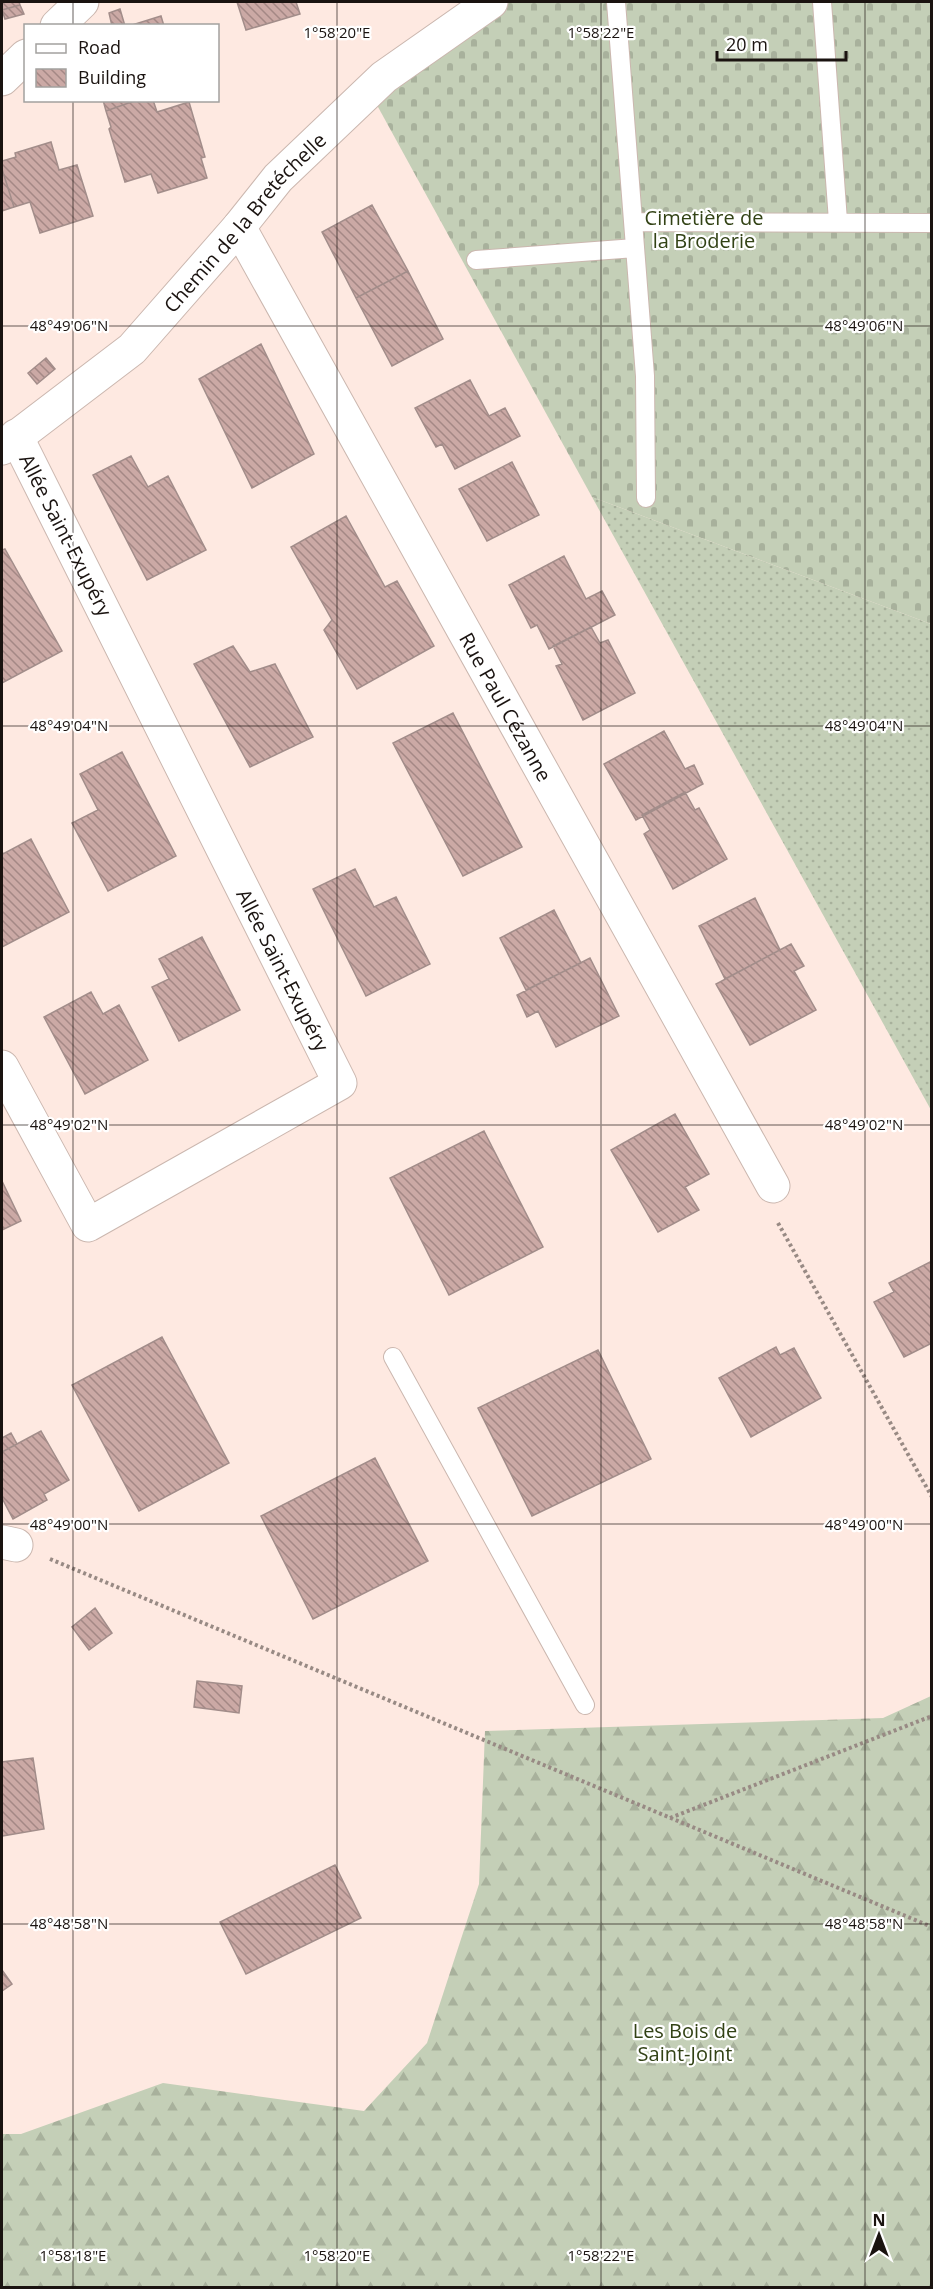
<svg xmlns="http://www.w3.org/2000/svg" width="933" height="2289" font-family="'Open Sans',sans-serif">
	<defs>
		<pattern id="grass-dots" width="8" height="8" patternUnits="userSpaceOnUse" patternTransform="scale(1.5)"><rect width="8" height="8" fill="#c4cfb7"/><path d="M2 2h.1M6 6h.1" fill="none" stroke="#a8b19c" stroke-width="1.8" stroke-linecap="round"/></pattern>
		<pattern id="forest-firs" width="22" height="20" patternUnits="userSpaceOnUse" patternTransform="scale(1.5)"><rect width="22" height="20" fill="#c4cfb7"/><path d="M5 1l3.5 6h-7zM16 11l3.5 6h-7z" fill="#a8b19c"/></pattern>
		<pattern id="cemetery-stones" width="16" height="16" patternUnits="userSpaceOnUse" patternTransform="scale(1.5)"><rect width="16" height="16" fill="#c4cfb7"/><path d="M2 7V4a2 2 0 0 1 4 0v3zM10 15v-3a2 2 0 0 1 4 0v3z" fill="#a8b19c"/></pattern>
		<pattern id="building-back-hatch" width="6" height="6" patternUnits="userSpaceOnUse" patternTransform="scale(1.5)"><rect width="6" height="6" fill="#cba9a5"/><path d="M-1 5l2 2M0 0l6 6M5-1l2 2" fill="none" stroke="#a48885"/></pattern>
	</defs>
	<rect width="100%" height="100%" fill="#fee9e1"/>
	<path fill="url(#grass-dots)" d="M 592,497 L 931,624 L 931,1110 Z"/>
	<path fill="url(#forest-firs)" d="M 931,1696 L 931,2287 L 2,2287 L 2,2134 L 21,2134 L 163,2083 L 364,2111 L 427,2043 L 479,1884 L 485,1731 L 883,1718 Z"/>
	<path fill="url(#cemetery-stones)" d="M 502,2 L 931,2 L 931,624 L 592,497 L 372,96 Z"/>
	<path fill="url(#building-back-hatch)" stroke="#a28d8a" stroke-width="1.5" d="M 2,2 L 19,2 L 20,5 L 2,10 Z
		M 237,2 L 296,2 L 300,14 L 246,30 Z
		M 20,5 L 24,14 L 5,19 L 2,10 Z
		M 120,9 L 125,26 L 112,26 L 109,13 Z
		M 161,16 L 164,26 L 129,26 Z
		M 103,100 L 137,100 L 106,111 Z
		M 137,100 L 153,100 L 157,112 L 189,102 L 205,157 L 201,158 L 207,178 L 158,193 L 151,174 L 125,182 L 109,129 L 111,127 L 106,111 Z
		M 51,142 L 59,170 L 77,165 L 93,216 L 40,233 L 30,202 L 14,207 L 2,169 L 2,161 L 16,157 L 15,153 Z
		M 2,169 L 14,207 L 2,211 Z
		M 372,205 L 408,271 L 356,298 L 322,232 Z
		M 408,271 L 443,339 L 392,366 L 356,298 Z
		M 261,344 L 314,454 L 252,488 L 199,379 Z
		M 46,358 L 55,369 L 37,384 L 28,373 Z
		M 470,380 L 489,416 L 505,408 L 520,436 L 455,469 L 442,444 L 436,447 L 415,408 Z
		M 131,456 L 148,487 L 168,476 L 206,550 L 147,580 L 93,475 Z
		M 512,462 L 539,515 L 487,541 L 459,489 Z
		M 346,516 L 385,587 L 397,581 L 434,646 L 357,689 L 324,630 L 332,620 L 291,547 Z
		M 5,549 L 62,651 L 2,683 L 2,550 Z
		M 564,556 L 586,599 L 602,591 L 615,615 L 549,649 L 537,625 L 531,628 L 509,585 Z
		M 591,627 L 600,643 L 608,640 L 635,693 L 583,720 L 556,666 L 562,664 L 553,646 Z
		M 233,646 L 250,672 L 275,664 L 313,737 L 250,767 L 194,664 Z
		M 453,713 L 522,847 L 463,876 L 393,743 Z
		M 664,731 L 685,769 L 694,765 L 703,784 L 636,820 L 604,764 Z
		M 122,752 L 176,856 L 108,891 L 72,823 L 98,810 L 80,774 Z
		M 685,792 L 695,810 L 699,808 L 727,859 L 673,889 L 644,834 L 650,830 L 642,815 Z
		M 31,839 L 69,912 L 2,947 L 2,851 L 3,854 Z
		M 355,869 L 374,907 L 396,897 L 430,964 L 366,996 L 313,889 Z
		M 755,898 L 780,950 L 725,979 L 699,926 Z
		M 554,910 L 581,963 L 526,990 L 500,938 Z
		M 202,937 L 240,1010 L 179,1041 L 152,987 L 169,979 L 159,959 Z
		M 791,944 L 804,966 L 794,971 L 816,1010 L 750,1045 L 716,984 Z
		M 590,958 L 619,1016 L 556,1047 L 538,1011 L 527,1017 L 517,995 Z
		M 91,992 L 103,1014 L 119,1005 L 148,1060 L 85,1094 L 44,1017 Z
		M 675,1114 L 709,1174 L 685,1187 L 699,1210 L 658,1232 L 611,1150 Z
		M 484,1131 L 543,1247 L 449,1295 L 390,1178 Z
		M 2,1181 L 21,1221 L 2,1230 Z
		M 932,1261 L 932,1343 L 904,1357 L 874,1302 L 894,1292 L 889,1283 Z
		M 162,1337 L 229,1463 L 139,1511 L 72,1385 Z
		M 776,1347 L 780,1355 L 794,1348 L 821,1398 L 751,1437 L 719,1378 Z
		M 598,1350 L 651,1459 L 532,1516 L 478,1408 Z
		M 41,1431 L 69,1480 L 44,1494 L 47,1500 L 13,1519 L 2,1498 L 2,1452 Z
		M 11,1433 L 17,1444 L 2,1452 L 2,1438 Z
		M 375,1458 L 428,1561 L 313,1619 L 261,1516 Z
		M 95,1608 L 112,1633 L 89,1650 L 72,1627 Z
		M 197,1681 L 242,1686 L 239,1713 L 194,1707 Z
		M 33,1758 L 44,1829 L 2,1836 L 2,1762 Z
		M 335,1865 L 361,1918 L 246,1974 L 220,1922 Z
		M 2,1970 L 12,1984 L 2,1991 Z"/>
	<g fill="none" stroke-linecap="round" stroke-linejoin="round">
		<defs>
			<path id="service" d="M 616,2 L 645,376 L 646,498
				M 822,2 L 838,221
				M 633,222 L 932,223
				M 476,260 L 635,248
				M 393,1357 L 585,1705"/>
			<g id="minor">
				<path d="M 57,26 L 82,2"/>
				<path d="M 2,79 L 26,56"/>
				<path id="s1" d="M 239,227 L 773,1186"/>
				<path id="s2" d="M 2,448 L 132,349 L 239,227 L 278,178 L 384,77 L 491,2"/>
				<path d="M 2,1067 L 88,1225 L 340,1083 L 16,436"/>
				<path d="M 2,1542 L 16,1545"/>
			</g>
		</defs>
		<use href="#service" stroke="#cbb7af" stroke-width="20"/>
		<use href="#minor" stroke="#cbb7af" stroke-width="35"/>
		<path stroke="#988a84" stroke-width="4" stroke-dasharray="3 3" stroke-linecap="butt" d="M 778,1223 L 932,1497
			M 50,1559 L 932,1927
			M 670,1818 L 932,1716"/>
		<use href="#service" stroke="#fff" stroke-width="18"/>
		<use href="#minor" stroke="#fff" stroke-width="33"/>
	</g>
	<path fill="none" stroke="#1a1310" stroke-width="1.5" stroke-opacity="0.45" d="M 73,2 L 73,26M 337,2 L 337,2288M 601,2 L 601,2288M 865,2 L 865,2288M 73,100 L 73,2288M 2,326 L 932,326M 2,726 L 932,726M 2,1125 L 932,1125M 2,1524 L 932,1524M 2,1924 L 932,1924"/>
	<g text-anchor="middle" dominant-baseline="central" stroke-width="4.5" stroke-linejoin="round" paint-order="stroke">
		<g font-size="20" fill="#324215" stroke="#fff">
			<text x="704" y="217">Cimetière de<tspan x="704" dy="23">la Broderie</tspan></text>
			<text x="685" y="2030">Les Bois de<tspan x="685" dy="23">Saint-Joint</tspan></text>
		</g>
		<g font-size="20" fill="#1a1310" stroke="#fff">
			<text stroke="none"><textPath href="#s2" startOffset="333">Chemin de la Bretéchelle</textPath></text>
			<text transform="translate(66 535) rotate(63)">Allée Saint-Exupéry</text>
			<text stroke="none"><textPath href="#s1" startOffset="549">Rue Paul Cézanne</textPath></text>
			<text transform="translate(283 970) rotate(63)">Allée Saint-Exupéry</text>
		</g>
	</g>
	<g font-size="15" text-anchor="middle" fill="#1a1310" stroke="#fff" stroke-width="4.5" stroke-linejoin="round" paint-order="stroke">
		<text x="337" y="38">1°58'20"E</text>
		<text x="601" y="38">1°58'22"E</text>
		<text x="69" y="331">48°49'06"N</text>
		<text x="864" y="331">48°49'06"N</text>
		<text x="69" y="731">48°49'04"N</text>
		<text x="864" y="731">48°49'04"N</text>
		<text x="69" y="1130">48°49'02"N</text>
		<text x="864" y="1130">48°49'02"N</text>
		<text x="69" y="1530">48°49'00"N</text>
		<text x="864" y="1530">48°49'00"N</text>
		<text x="69" y="1929">48°48'58"N</text>
		<text x="864" y="1929">48°48'58"N</text>
		<text x="73" y="2261">1°58'18"E</text>
		<text x="337" y="2261">1°58'20"E</text>
		<text x="601" y="2261">1°58'22"E</text>
	</g>
	<rect width="933" height="2289" fill="none" stroke="#1a1310" stroke-width="6"/>
	<rect x="24" y="24" width="195" height="78" fill="#ffffff" stroke="#a3a19f" stroke-width="1.5"/>
	<rect x="36" y="44" width="30" height="9" fill="#ffffff" stroke="#a3a19f" stroke-width="1.5"/>
	<text x="78" y="54" font-size="18" fill="#1a1310">Road</text>
	<rect x="36" y="69" width="30" height="18" fill="url(#building-back-hatch)" stroke="#a3a19f" stroke-width="1.5"/>
	<text x="78" y="84" font-size="18" fill="#1a1310">Building</text>
	<g transform="translate(879 2235)" stroke="#ffffff" stroke-width="4.5" paint-order="stroke">
	<path d="M0-4.5L10 22L0 15L-10 22Z" fill="#1a1310"/>
	<text y="-9" font-size="16" font-weight="bold" text-anchor="middle" fill="#1a1310">N</text>
	</g>
	<path d="M717 51v9h129v-9" fill="none" stroke="#1a1310" stroke-width="3"/>
	<text x="726" y="51" font-size="18" fill="#1a1310" stroke="#ffffff" stroke-width="4.5" paint-order="stroke">20 m</text>
</svg>
